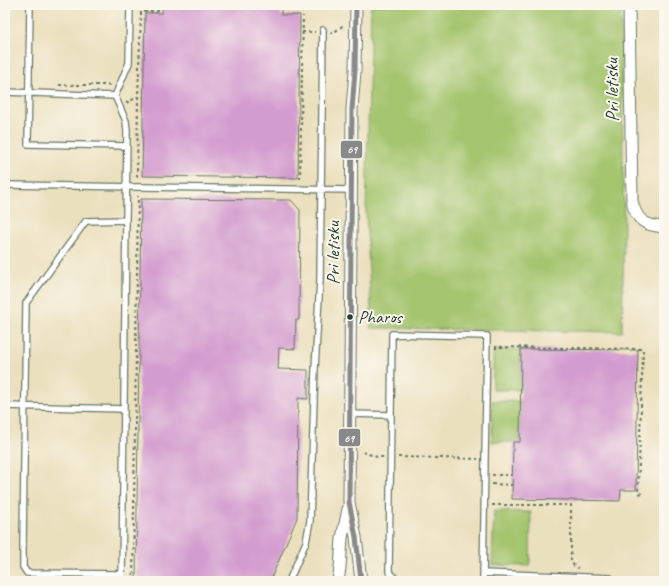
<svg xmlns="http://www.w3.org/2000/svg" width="669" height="586" font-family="Caveat,sans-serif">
	<rect width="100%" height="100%" fill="#fbf7ec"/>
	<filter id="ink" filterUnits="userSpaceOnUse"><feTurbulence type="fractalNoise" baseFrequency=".025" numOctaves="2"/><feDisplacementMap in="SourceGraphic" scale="8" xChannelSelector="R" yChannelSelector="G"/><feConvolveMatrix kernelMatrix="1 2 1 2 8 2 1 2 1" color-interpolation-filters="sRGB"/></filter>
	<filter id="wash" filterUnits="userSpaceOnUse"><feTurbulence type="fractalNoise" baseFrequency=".012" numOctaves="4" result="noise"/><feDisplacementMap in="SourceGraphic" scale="16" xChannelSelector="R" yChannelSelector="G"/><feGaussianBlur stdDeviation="0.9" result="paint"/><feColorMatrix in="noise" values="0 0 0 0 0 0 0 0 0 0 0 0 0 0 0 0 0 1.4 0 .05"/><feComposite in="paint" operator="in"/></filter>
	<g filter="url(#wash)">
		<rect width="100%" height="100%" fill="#ebe0be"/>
		<path fill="#a4c56e" stroke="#628151" d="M 371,5 L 621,5 L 624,233 L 622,332 L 370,328 L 371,321 L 373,321 L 374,312 L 371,311 L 366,212 Z
			M 521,349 L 521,390 L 493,390 L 493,350 Z
			M 492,401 L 521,401 L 520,442 L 492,442 Z
			M 494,511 L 531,512 L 530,566 L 492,565 Z"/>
		<g id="blocks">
			<path fill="#d39ccf" d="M 162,5 L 281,5 L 281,15 L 300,15 L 298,178 L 142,176 L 145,13 L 162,13 Z
				M 141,199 L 291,200 L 300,210 L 299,320 L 296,320 L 295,349 L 279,348 L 278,369 L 308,370 L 308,399 L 298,398 L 297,518 L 270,581 L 136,581 Z
				M 521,349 L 638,350 L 636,490 L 621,490 L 620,501 L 512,499 L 513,442 L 520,442 Z"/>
		</g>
	</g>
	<g filter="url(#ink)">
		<use href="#blocks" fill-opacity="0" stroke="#667664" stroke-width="1"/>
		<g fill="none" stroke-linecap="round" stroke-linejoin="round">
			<defs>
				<path id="lane" d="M 30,5 L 28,144 L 127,146
					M 5,92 L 115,96
					M 5,185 L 351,190
					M 5,406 L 124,409
					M 350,414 L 391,415
					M 483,573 L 610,578 L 610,581
					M 122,574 L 27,573 L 23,567 L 23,546 L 26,303 L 86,221 L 126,220
					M 122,581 L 127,131 L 126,121 L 115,96 L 129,63 L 130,7 L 131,5
					M 289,581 L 306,542 L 310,521 L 315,369 L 320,279 L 323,30
					M 398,581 L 389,572 L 392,334 L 487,336 L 483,581"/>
				<path id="street" d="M 356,5 L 355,71 L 352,109 L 349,502 L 356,537 L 361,581
					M 629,5 L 632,201 C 636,220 645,226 664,227
					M 338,581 L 340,568 L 342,538 L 348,509"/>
			</defs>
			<use href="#lane" stroke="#667664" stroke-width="8"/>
			<use href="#street" stroke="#667664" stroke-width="13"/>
			<path stroke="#667664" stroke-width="2" stroke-dasharray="3 3" stroke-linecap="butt" d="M 302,32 L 315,32
				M 330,33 L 333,33 L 345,24
				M 59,85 L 108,85 L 110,87
				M 126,103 L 138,97 L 144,97
				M 137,177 L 138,97 L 141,12 L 159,11 L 159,5
				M 300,179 L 303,16
				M 496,349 L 496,347 L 643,349 L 638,493 L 644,494
				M 363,452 L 377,457 L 384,457
				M 398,457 L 478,459
				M 492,475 L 512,475
				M 492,484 L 512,485
				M 492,505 L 571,505 L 571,561 L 574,566 L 578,568
				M 133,581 L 138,196"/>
			<use href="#lane" stroke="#fff" stroke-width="5.5"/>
			<use href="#street" stroke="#fff" stroke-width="11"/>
			<defs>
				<path id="bus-1" d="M 356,5 L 355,71 L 352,109 L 349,502 L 356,537 L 361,581"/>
			</defs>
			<use href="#bus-1" stroke="#fbf7ec" stroke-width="8"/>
			<use href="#bus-1" stroke="#898989" stroke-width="5"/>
		</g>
	</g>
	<circle fill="#1f3d34" stroke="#fbf7ec" stroke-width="1.5" cx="350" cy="317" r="3.5"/>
	<g text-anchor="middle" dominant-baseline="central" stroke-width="4" stroke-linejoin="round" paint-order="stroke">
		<g font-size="18" fill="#1f3d34" stroke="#fbf7ec" text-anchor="start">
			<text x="358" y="317">Pharos</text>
		</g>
		<g font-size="19" fill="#1f3d34" stroke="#fbf7ec">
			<text transform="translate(612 90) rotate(-91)">Pri letisku</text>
			<text transform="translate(333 253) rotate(-90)">Pri letisku</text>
		</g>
	</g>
	<g stroke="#fbf7ec" stroke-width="1.5">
		<rect x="340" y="140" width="23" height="19" rx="4" fill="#898989"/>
		<rect x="338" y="428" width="23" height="19" rx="4" fill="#898989"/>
	</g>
	<g font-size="11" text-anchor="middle" font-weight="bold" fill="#fff">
		<text x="352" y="153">69</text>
		<text x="349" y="442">69</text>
	</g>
	<rect width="669" height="586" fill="none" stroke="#fbf7ec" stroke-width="20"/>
</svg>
